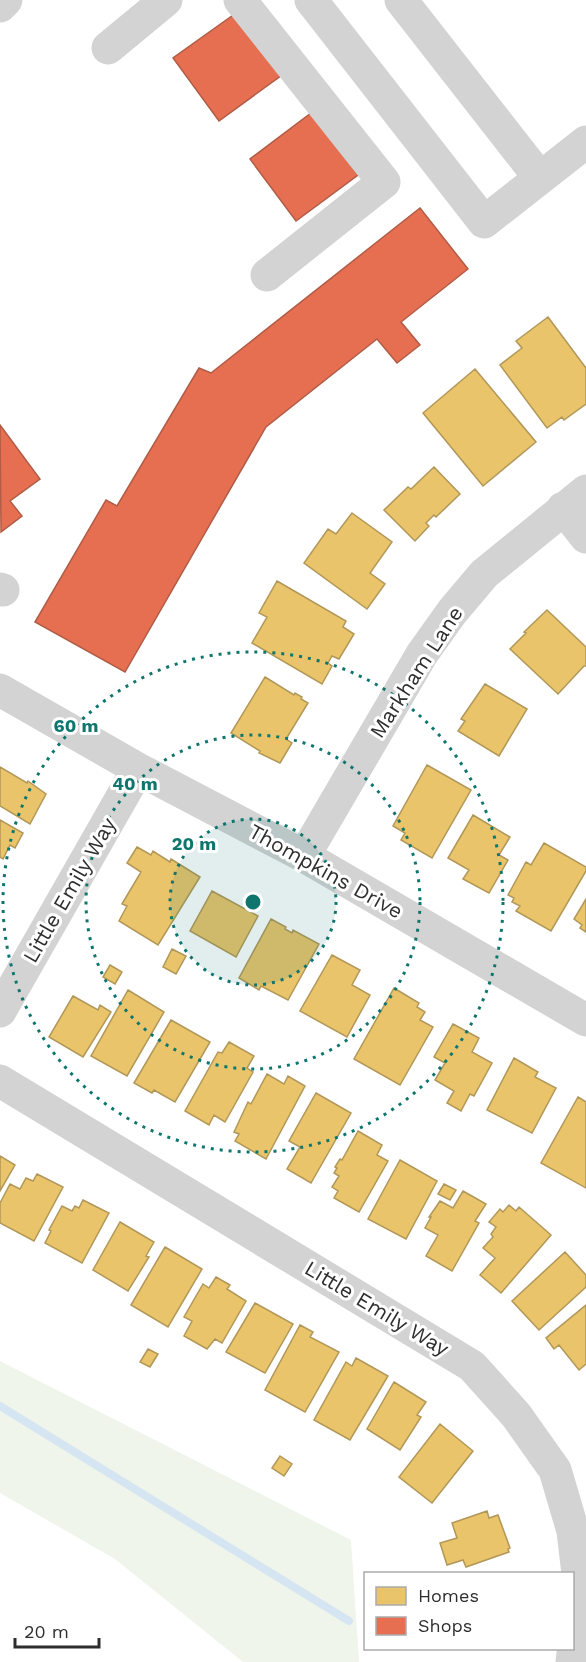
<svg xmlns="http://www.w3.org/2000/svg" width="586" height="1662" font-family="'Work Sans',sans-serif">
	<rect width="100%" height="100%" fill="#fff"/>
	<path fill="#eff5eb" d="M 0,1361 L 351,1540 L 359,1662 L 243,1662 L 115,1559 L 0,1493 Z"/>
	<path fill="#e9c46a" stroke="#b19758" stroke-width="1.5" d="M 548,317 L 586,368 L 586,404 L 564,420 L 562,417 L 547,428 L 500,365 L 522,348 L 516,341 Z
		M 475,369 L 536,442 L 483,486 L 423,413 Z
		M 434,467 L 460,494 L 436,517 L 434,515 L 426,523 L 429,526 L 415,541 L 384,510 L 408,487 L 411,489 Z
		M 352,513 L 392,542 L 370,573 L 385,584 L 367,609 L 304,563 L 328,529 L 336,534 Z
		M 277,581 L 346,621 L 343,627 L 354,634 L 339,659 L 332,656 L 328,663 L 332,666 L 322,684 L 252,643 L 267,617 L 259,613 Z
		M 547,610 L 586,647 L 586,666 L 584,666 L 558,694 L 510,649 L 526,633 L 524,632 Z
		M 265,677 L 294,695 L 295,693 L 302,697 L 301,699 L 308,703 L 286,739 L 292,743 L 280,763 L 259,753 L 260,751 L 231,733 Z
		M 485,684 L 527,709 L 499,756 L 458,731 L 465,721 L 461,719 Z
		M 427,765 L 471,790 L 432,858 L 401,840 L 405,833 L 393,826 Z
		M 0,767 L 27,783 L 28,781 L 46,794 L 30,824 L 0,806 Z
		M 473,815 L 510,837 L 499,855 L 508,860 L 489,893 L 463,879 L 469,870 L 448,858 Z
		M 0,820 L 23,833 L 15,848 L 10,845 L 3,859 L 0,857 Z
		M 544,843 L 586,867 L 586,871 L 551,931 L 516,911 L 520,906 L 512,902 L 514,898 L 508,895 L 526,862 L 531,865 Z
		M 137,847 L 151,855 L 153,851 L 170,862 L 171,859 L 200,877 L 158,945 L 119,921 L 127,906 L 122,904 L 141,872 L 127,863 Z
		M 212,891 L 258,916 L 236,957 L 190,931 Z
		M 586,899 L 586,932 L 580,928 L 582,925 L 574,919 Z
		M 271,919 L 286,927 L 285,929 L 292,933 L 293,930 L 319,944 L 288,1000 L 261,986 L 259,990 L 239,978 Z
		M 172,949 L 186,956 L 176,974 L 163,967 Z
		M 332,955 L 360,970 L 352,985 L 370,995 L 347,1037 L 300,1011 Z
		M 110,965 L 122,972 L 115,984 L 103,977 Z
		M 394,988 L 419,1003 L 417,1007 L 425,1012 L 420,1020 L 433,1027 L 400,1085 L 354,1059 Z
		M 128,990 L 164,1012 L 127,1076 L 91,1056 Z
		M 73,996 L 98,1010 L 100,1005 L 111,1012 L 83,1057 L 49,1037 Z
		M 171,1020 L 210,1042 L 175,1102 L 154,1090 L 152,1093 L 134,1083 Z
		M 453,1024 L 479,1038 L 472,1052 L 492,1063 L 474,1096 L 470,1094 L 461,1111 L 447,1103 L 454,1091 L 435,1080 L 445,1063 L 434,1057 Z
		M 229,1042 L 254,1056 L 247,1068 L 253,1072 L 225,1122 L 214,1115 L 209,1125 L 185,1111 L 218,1052 L 222,1053 Z
		M 514,1058 L 538,1072 L 535,1077 L 556,1088 L 532,1133 L 487,1110 Z
		M 267,1074 L 284,1084 L 288,1076 L 305,1086 L 266,1159 L 235,1141 L 239,1134 L 234,1132 L 248,1102 L 251,1104 Z
		M 316,1093 L 351,1113 L 311,1183 L 287,1169 L 300,1147 L 289,1141 Z
		M 578,1097 L 586,1102 L 586,1188 L 541,1163 Z
		M 358,1131 L 382,1145 L 377,1155 L 388,1161 L 359,1212 L 334,1198 L 338,1191 L 332,1187 L 339,1176 L 334,1173 L 337,1168 L 335,1167 L 340,1159 L 342,1160 Z
		M 0,1156 L 15,1165 L 0,1191 Z
		M 400,1160 L 437,1181 L 406,1239 L 368,1219 Z
		M 37,1174 L 63,1187 L 34,1241 L 0,1223 L 0,1203 L 10,1184 L 20,1189 L 26,1178 L 33,1181 Z
		M 444,1184 L 456,1190 L 450,1200 L 438,1194 Z
		M 463,1191 L 486,1204 L 475,1221 L 479,1223 L 452,1271 L 426,1256 L 438,1235 L 425,1228 L 431,1217 L 429,1217 L 440,1201 L 453,1208 Z
		M 83,1200 L 109,1213 L 82,1263 L 45,1243 L 51,1231 L 49,1230 L 62,1206 L 72,1211 L 75,1206 L 79,1208 Z
		M 509,1205 L 516,1211 L 519,1207 L 551,1235 L 501,1293 L 480,1275 L 495,1258 L 483,1248 L 493,1237 L 491,1234 L 496,1227 L 489,1222 L 500,1209 L 503,1212 Z
		M 120,1222 L 154,1242 L 146,1256 L 149,1257 L 128,1291 L 93,1270 Z
		M 165,1247 L 202,1269 L 168,1327 L 131,1305 Z
		M 565,1252 L 586,1275 L 586,1287 L 539,1330 L 512,1301 Z
		M 216,1277 L 230,1285 L 227,1289 L 246,1301 L 222,1343 L 215,1339 L 207,1349 L 184,1336 L 192,1321 L 184,1317 L 203,1284 L 209,1288 Z
		M 255,1303 L 293,1324 L 265,1373 L 226,1352 Z
		M 586,1305 L 586,1364 L 579,1370 L 559,1345 L 554,1349 L 546,1338 Z
		M 300,1325 L 313,1332 L 310,1337 L 339,1352 L 305,1412 L 265,1390 Z
		M 148,1349 L 158,1354 L 150,1367 L 140,1362 Z
		M 356,1358 L 388,1376 L 350,1440 L 314,1420 L 346,1362 L 352,1366 Z
		M 394,1382 L 426,1402 L 417,1415 L 421,1417 L 400,1450 L 367,1429 Z
		M 440,1424 L 473,1451 L 432,1503 L 399,1477 Z
		M 280,1456 L 292,1464 L 284,1476 L 272,1468 Z
		M 487,1511 L 489,1518 L 498,1515 L 510,1548 L 508,1549 L 509,1552 L 466,1567 L 463,1560 L 447,1565 L 440,1543 L 457,1538 L 452,1523 Z"/>
	<path fill="#e76f51" stroke="#b05c46" stroke-width="1.5" d="M 236,13 L 282,75 L 219,121 L 173,58 Z
		M 311,113 L 358,175 L 296,221 L 250,159 Z
		M 420,208 L 468,269 L 401,322 L 420,345 L 397,363 L 377,339 L 266,427 L 125,672 L 35,622 L 106,500 L 117,506 L 199,368 L 211,373 Z
		M 0,425 L 40,479 L 10,501 L 22,516 L 1,532 Z"/>
	<g fill="none" stroke-linecap="round" stroke-linejoin="round">
		<path stroke="#d6e5f2" stroke-width="8" d="M 0,1406 L 349,1621"/>
		<path stroke="#d3d3d3" stroke-width="33" d="M 240,0 L 384,182 L 267,275
			M 311,0 L 484,222 L 586,142
			M 401,0 L 540,178
			M 0,6 L 6,0
			M 108,48 L 166,0
			M 563,508 L 586,537
			M 0,589 L 3,590
			M 0,690 L 138,769 L 304,856 L 586,1020
			M 304,856 L 422,654 L 452,612 L 484,574 L 586,491
			M 0,1011 L 138,769
			M 0,1081 L 472,1366 L 516,1415 L 555,1470 L 573,1531 L 580,1591 L 572,1662"/>
	</g>
	<circle cx="253" cy="902" r="83" fill="#0f766e" fill-opacity=".12"/>
	<g fill="none" stroke="#0f766e" stroke-width="3" stroke-dasharray="3 6">
		<circle cx="253" cy="902" r="83"/>
		<circle cx="253" cy="902" r="167"/>
		<circle cx="253" cy="902" r="250"/>
	</g>
	<g text-anchor="middle" dominant-baseline="central" stroke-width="6" stroke-linejoin="round" paint-order="stroke">
		<g font-size="21" fill="#2e2e2e" stroke="#fff">
			<text transform="translate(416 672) rotate(-57)">Markham Lane</text>
			<text transform="translate(326 871) rotate(29)">Thompkins Drive</text>
			<text transform="translate(69 890) rotate(-60)">Little Emily Way</text>
			<text transform="translate(377 1308) rotate(31)">Little Emily Way</text>
		</g>
	</g>
	<circle cx="253" cy="902" r="9" fill="#0f766e" stroke="#fff" stroke-width="3"/>
	<g font-size="18" text-anchor="middle" font-weight="bold" fill="#0f766e" stroke="#fff" stroke-width="6" stroke-linejoin="round" paint-order="stroke">
		<text x="76" y="732">60 m</text>
		<text x="135" y="790">40 m</text>
		<text x="194" y="850">20 m</text>
	</g>
	<rect x="364" y="1572" width="210" height="78" fill="#ffffff" stroke="#ababab" stroke-width="1.5"/>
	<rect x="376" y="1587" width="30" height="18" fill="#e9c46a" stroke="#ababab" stroke-width="1.5"/>
	<text x="418" y="1602" font-size="18" fill="#2e2e2e">Homes</text>
	<rect x="376" y="1617" width="30" height="18" fill="#e76f51" stroke="#ababab" stroke-width="1.5"/>
	<text x="418" y="1632" font-size="18" fill="#2e2e2e">Shops</text>
	<path d="M15 1638v9h84v-9" fill="none" stroke="#2e2e2e" stroke-width="3"/>
	<text x="24" y="1638" font-size="18" fill="#2e2e2e" stroke="#ffffff" stroke-width="4.5" paint-order="stroke">20 m</text>
</svg>
